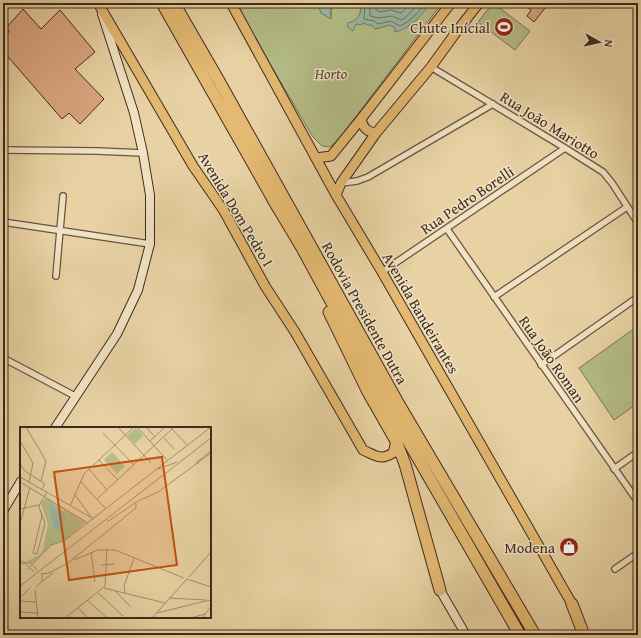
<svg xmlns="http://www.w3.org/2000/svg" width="641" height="638" font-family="'Gentium Book Plus',serif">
	<rect width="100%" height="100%" fill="#e8d2a3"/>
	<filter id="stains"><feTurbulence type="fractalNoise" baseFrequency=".005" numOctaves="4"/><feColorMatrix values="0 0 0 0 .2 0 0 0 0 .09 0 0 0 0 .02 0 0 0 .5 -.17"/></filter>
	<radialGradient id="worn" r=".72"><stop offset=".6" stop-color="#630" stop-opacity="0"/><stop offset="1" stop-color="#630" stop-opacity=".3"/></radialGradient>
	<path fill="#b4bd87" stroke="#7a7453" d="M 234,3 L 308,3 L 319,7 L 321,13 L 331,18 L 332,3 L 361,3 L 360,16 L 355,21 L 356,24 L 363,23 L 372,25 L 375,29 L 390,24 L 395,28 L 395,32 C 408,24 422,17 429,3 L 442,3 L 338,140 L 330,147 L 322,146 L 313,137 Z
		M 493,3 L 530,31 L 515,50 L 478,22 Z
		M 638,326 L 638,403 L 614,420 L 579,368 Z"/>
	<path fill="#98b8a1" stroke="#747f6d" d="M 308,3 L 331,3 L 330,9 L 331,19 L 321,13 L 319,7 Z
		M 361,3 L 429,3 C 423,16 409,29 395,32 L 395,28 L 390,25 L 375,29 L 372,25 L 368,25 L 363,23 L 362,25 L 356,24 L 353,31 L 347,27 L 348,23 C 360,20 361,14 361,3 Z"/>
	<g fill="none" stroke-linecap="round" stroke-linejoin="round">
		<path stroke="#6c7160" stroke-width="1" d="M 365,3 L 364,19 L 374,21 L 378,24 L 391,21 L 400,26 C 408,23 421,11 425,3
			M 370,3 L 370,16 L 379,18 L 392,16 L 401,20 L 404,19 L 419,3
			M 376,3 L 376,10 L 380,12 L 391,10 L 401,13 L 411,3"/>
	</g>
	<path fill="#dca781" stroke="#3f2a1f" d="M 522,3 L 549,3 L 534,22 L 527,16 L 531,10 Z
		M 23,9 L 41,29 L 60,10 L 95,52 L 75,69 L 104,99 L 80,124 L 69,113 L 62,119 L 3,51 L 3,37 L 9,32 L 7,27 Z"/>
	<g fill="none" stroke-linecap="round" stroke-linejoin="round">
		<defs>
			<path id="street" d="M 431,67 L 565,148 L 603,172 L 612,183 L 638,223
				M 3,150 L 97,151 L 143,153
				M 341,183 L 357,181 L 368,177 L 493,104
				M 3,222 L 150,244
				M 447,229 L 638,502
				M 382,272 L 565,148
				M 56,276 L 63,196
				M 494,297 L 627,207
				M 3,358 L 75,396
				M 541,365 L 638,297
				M 614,469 L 638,452
				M 615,569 L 638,553"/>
			<path id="secondary" d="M 55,428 L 117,334 L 138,290 L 150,244 L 150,195 L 143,153 L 134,113 L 102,14
				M 3,511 L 21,481
				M 440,590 L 466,635"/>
			<path id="primary" d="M 98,3 L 193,166 L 224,211 L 265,286 L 295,332 L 363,450 C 375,455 380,461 393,453 L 396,441
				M 231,3 L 336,195 L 382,272 L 572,604
				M 361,119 C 363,128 367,132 376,133
				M 316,158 L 331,156 L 361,119 L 451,3
				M 336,195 L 341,183 L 376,133 L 431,67 L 457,31 L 479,3"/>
			<path id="highway" d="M 162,3 L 278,208 L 302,248 L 389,408 L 520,635
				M 174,3 L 219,81 L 397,401 L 535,635
				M 329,312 L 368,392 L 396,441 L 405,464 L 440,590
				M 572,604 L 584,635"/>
		</defs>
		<use href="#street" stroke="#695440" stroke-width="8"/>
		<use href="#secondary" stroke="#3f2a1f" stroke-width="10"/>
		<use href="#primary" stroke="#3f2a1f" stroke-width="11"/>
		<use href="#highway" stroke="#3f2a1f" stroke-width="13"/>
		<use href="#street" stroke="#f0e2c3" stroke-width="5.5"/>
		<use href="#secondary" stroke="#f0e2c3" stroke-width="8"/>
		<use href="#primary" stroke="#e4b972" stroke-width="9"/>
		<use href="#highway" stroke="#e4b972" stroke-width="11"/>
	</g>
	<defs>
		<symbol id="stadium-disc" viewBox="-11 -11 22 22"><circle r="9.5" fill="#8f2418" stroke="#f0e2c3"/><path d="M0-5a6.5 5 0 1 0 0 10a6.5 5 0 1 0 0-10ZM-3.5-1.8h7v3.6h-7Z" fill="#fff"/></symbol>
		<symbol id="shop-disc" viewBox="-11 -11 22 22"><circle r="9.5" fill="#8f2418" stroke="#f0e2c3"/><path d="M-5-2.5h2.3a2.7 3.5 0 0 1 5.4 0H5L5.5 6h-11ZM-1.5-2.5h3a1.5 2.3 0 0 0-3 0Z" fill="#fff"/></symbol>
	</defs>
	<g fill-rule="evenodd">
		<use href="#stadium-disc" x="493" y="16" width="22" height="22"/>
		<use href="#shop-disc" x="558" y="536" width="22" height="22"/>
	</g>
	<g text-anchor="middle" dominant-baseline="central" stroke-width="3" stroke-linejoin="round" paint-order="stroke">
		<g font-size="15" fill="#3f2a1f" stroke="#f0e2c3" text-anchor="end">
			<text x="490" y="27">Chute Inícial</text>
			<text x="555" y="547">Modena</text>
		</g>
		<g font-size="15" font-style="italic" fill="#564734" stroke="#f0e2c3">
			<text x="331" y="73">Horto</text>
		</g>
		<g font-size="15" fill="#3f2a1f" stroke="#f0e2c3">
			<text transform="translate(550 125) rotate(32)">Rua João Mariotto</text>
			<text transform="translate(467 200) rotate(-34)">Rua Pedro Borelli</text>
			<text transform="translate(236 209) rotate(59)">Avenida Dom Pedro I</text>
			<text transform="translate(365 313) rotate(61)">Rodovia Presidente Dutra</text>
			<text transform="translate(421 313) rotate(60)">Avenida Bandeirantes</text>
			<text transform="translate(552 359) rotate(55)">Rua João Roman</text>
		</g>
	</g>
	<g transform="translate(20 427)">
		<rect width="191" height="191" fill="#e8d2a3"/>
		<path d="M 116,1 L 123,9 L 115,17 L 107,9 ZM 92,25 L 105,39 L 97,47 L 84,33 ZM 26,71 L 66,95 L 44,114 L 33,117 L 12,136 L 6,135 L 19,128 L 23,123 L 28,97 L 21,76 ZM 40,81 L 44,83 L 45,92 L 40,93 L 40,96 L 44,97 L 40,102 L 32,99 L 31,82 Z" fill="#b4bd87" fill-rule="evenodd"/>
		<path d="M 29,77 L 45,85 L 45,94 L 39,94 L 44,97 L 41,103 L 33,101 Z" fill="#98b8a1"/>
		<path fill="none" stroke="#a48f6e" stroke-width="1" d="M 6,0 L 26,34 L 21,54M 98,0 L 131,36M 117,0 L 148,34M 126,0 L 135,10M 152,2 L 167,18M 83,6 L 114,38M 144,11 L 154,22M 0,14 L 13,36 L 9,55M 130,14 L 145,0M 79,33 L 98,53M 0,37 L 5,44 L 25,57 L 22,62M 178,37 L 177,35 L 191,24M 69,42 L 87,63M 138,42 L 157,35M 0,50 L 74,92M 60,54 L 86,82M 0,55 L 68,96M 138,65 L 191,26M 55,68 L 71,90M 77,72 L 154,0M 50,79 L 64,47 L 114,0M 0,82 L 19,78M 20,83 L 25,96 L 17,127 L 13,126 L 22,88 L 19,80 L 20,77 L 27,65M 87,95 L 118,74 L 138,65M 0,97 L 10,60M 71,125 L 75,155M 54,133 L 78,123 L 95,123 L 164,151M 0,134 L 12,137 L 17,143M 0,136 L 6,137 L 14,145M 81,138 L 94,137M 7,143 L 31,118 L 44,114 L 191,0M 21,147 L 29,146 L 48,136 L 116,81 L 116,76M 169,150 L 191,125M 167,152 L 191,160M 20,156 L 33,146M 0,159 L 191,11M 16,160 L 22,154 L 22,147M 84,161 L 145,176M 15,163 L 18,191M 95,164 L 111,180M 78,166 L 103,189M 105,166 L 104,159 L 114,131M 0,171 L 11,160M 149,171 L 186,173M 67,173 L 87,191M 0,174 L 17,175M 58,181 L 68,191M 0,185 L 17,186M 137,186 L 190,173M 45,191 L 85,159 L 87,122M 132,191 L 167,152M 170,191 L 185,187M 182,191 L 191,180"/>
		<path fill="#c65010" fill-opacity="0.15" stroke="#c65010" stroke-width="2" d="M 142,30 L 157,138 L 49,153 L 34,45 Z"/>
		<rect width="191" height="191" fill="none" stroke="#3f2a1f" stroke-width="2"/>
	</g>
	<rect width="641" height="638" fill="none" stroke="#e8d2a3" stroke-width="16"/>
	<rect x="4" y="4" width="633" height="630" fill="none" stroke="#3f2a1f" stroke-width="2"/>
	<rect x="8" y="8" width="625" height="622" fill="none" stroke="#3f2a1f"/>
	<g transform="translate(599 42) rotate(98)" stroke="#f0e2c3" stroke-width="3" paint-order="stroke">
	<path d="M0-3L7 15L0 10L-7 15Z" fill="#3f2a1f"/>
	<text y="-6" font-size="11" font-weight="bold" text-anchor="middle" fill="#3f2a1f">N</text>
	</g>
	<rect width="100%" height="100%" filter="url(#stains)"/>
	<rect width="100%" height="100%" fill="url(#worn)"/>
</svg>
